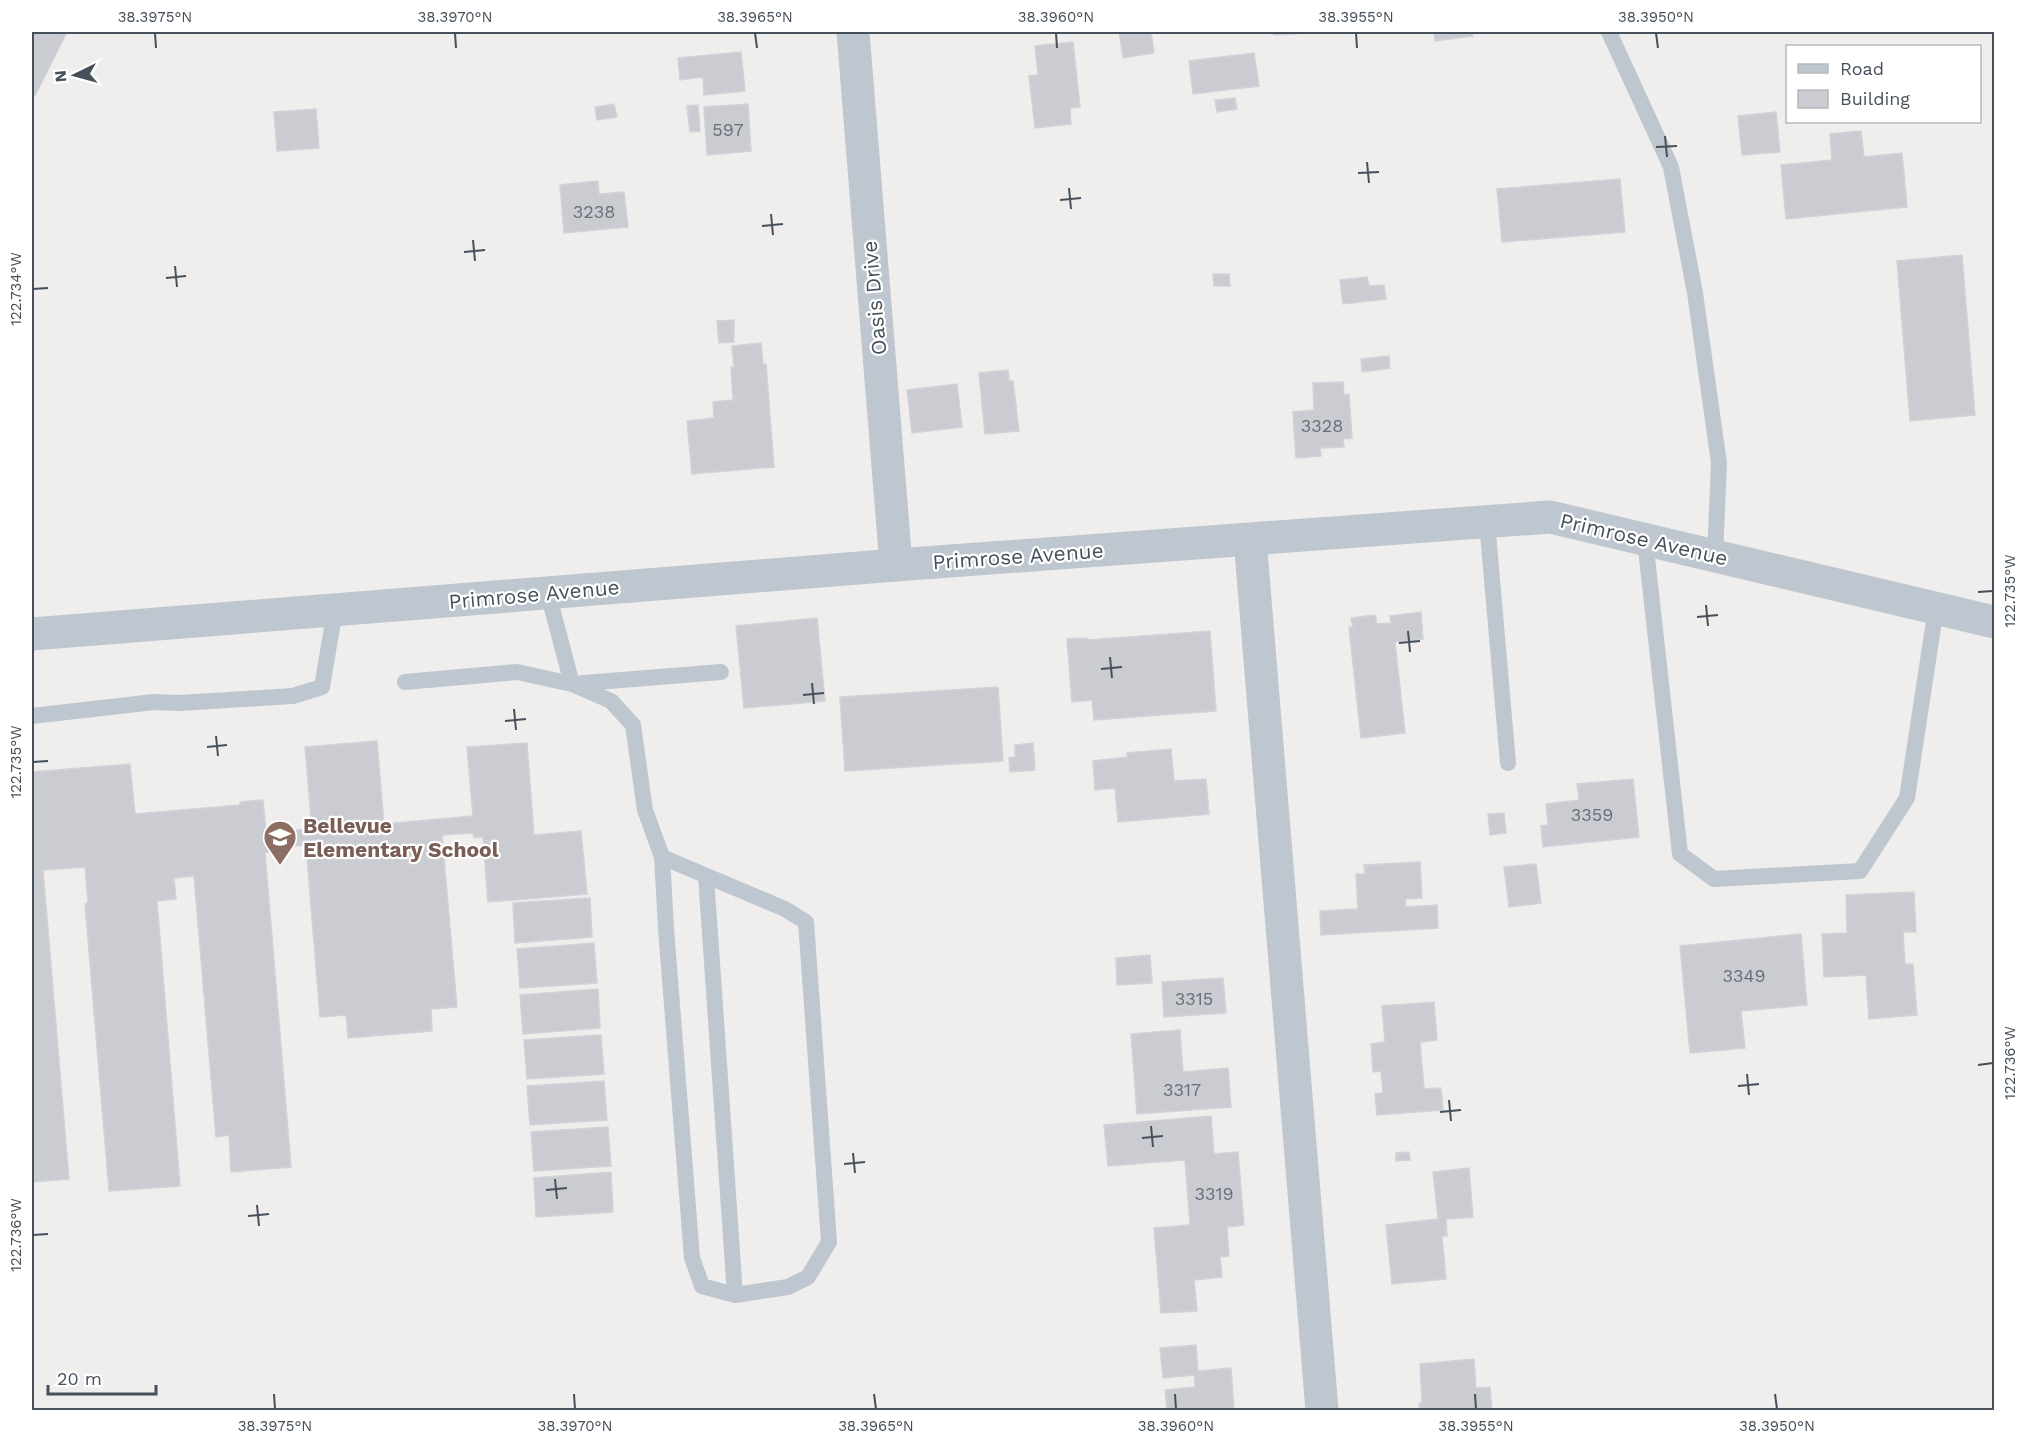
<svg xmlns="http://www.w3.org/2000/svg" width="2026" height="1442" font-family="'Work Sans',sans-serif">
	<rect width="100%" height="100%" fill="#f0eded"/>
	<path fill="#caccd2" stroke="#d1d3d9" stroke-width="1.5" d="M 32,32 L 67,32 L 35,96 L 32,94 Z
		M 1119,32 L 1151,32 L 1154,53 L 1123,58 Z
		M 1274,32 L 1306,32 L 1306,33 L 1274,35 Z
		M 1434,32 L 1472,32 L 1473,36 L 1435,41 Z
		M 1073,42 L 1080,107 L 1070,108 L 1071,124 L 1035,128 L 1029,76 L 1038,75 L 1035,46 Z
		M 741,52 L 745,91 L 704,95 L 703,77 L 680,80 L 678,58 Z
		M 1254,53 L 1259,86 L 1193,94 L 1189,61 Z
		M 1235,98 L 1237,109 L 1217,112 L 1215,100 Z
		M 614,104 L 617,117 L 597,120 L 595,107 Z
		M 748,104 L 751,151 L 707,155 L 704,107 Z
		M 698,105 L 700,131 L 690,132 L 687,106 Z
		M 316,109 L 319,148 L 277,151 L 274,112 Z
		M 1776,112 L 1780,152 L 1742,155 L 1738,116 Z
		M 1861,131 L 1864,157 L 1902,153 L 1907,207 L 1786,219 L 1781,165 L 1832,160 L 1830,134 Z
		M 1620,179 L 1625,232 L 1502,242 L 1497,189 Z
		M 598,181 L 599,194 L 624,192 L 628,227 L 564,233 L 560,185 Z
		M 1962,255 L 1975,415 L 1910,421 L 1897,261 Z
		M 1213,274 L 1229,274 L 1230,286 L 1214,286 Z
		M 1367,277 L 1369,286 L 1384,285 L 1386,299 L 1343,304 L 1340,280 Z
		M 734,320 L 734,342 L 719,343 L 717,321 Z
		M 761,343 L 763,364 L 766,364 L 774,467 L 692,474 L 687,421 L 714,418 L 713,402 L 733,400 L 731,367 L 734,367 L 732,346 Z
		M 1389,356 L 1390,368 L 1362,372 L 1361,359 Z
		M 1008,370 L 1009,381 L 1013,381 L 1019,431 L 985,434 L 979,373 Z
		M 1343,382 L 1344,395 L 1349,394 L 1352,438 L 1343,439 L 1344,447 L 1320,448 L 1321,456 L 1296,458 L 1293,412 L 1314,410 L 1313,383 Z
		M 957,384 L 962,427 L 912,433 L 907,390 Z
		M 1421,612 L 1423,639 L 1395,642 L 1405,733 L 1361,738 L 1349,627 L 1353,627 L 1351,618 L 1375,615 L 1377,624 L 1391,623 L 1390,616 Z
		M 817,618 L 825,701 L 744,708 L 736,626 Z
		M 1210,631 L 1216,711 L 1094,720 L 1092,700 L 1072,702 L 1067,639 L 1087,638 L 1087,640 Z
		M 998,687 L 1003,761 L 845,771 L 840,697 Z
		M 377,741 L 384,824 L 473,816 L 467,747 L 527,743 L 534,835 L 581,831 L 587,894 L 488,902 L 483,837 L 474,838 L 473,833 L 442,835 L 457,1007 L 431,1009 L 432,1031 L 348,1038 L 346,1015 L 320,1017 L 306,845 L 275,847 L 275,852 L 265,852 L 291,1167 L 231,1172 L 229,1135 L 216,1137 L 194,876 L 174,878 L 176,899 L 157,901 L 180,1186 L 109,1191 L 85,904 L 88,903 L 85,867 L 43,870 L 69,1179 L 32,1182 L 32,772 L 130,764 L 135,814 L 240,805 L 240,802 L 263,800 L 266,832 L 312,829 L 305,747 Z
		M 1033,743 L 1035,770 L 1010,772 L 1009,758 L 1015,757 L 1015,745 Z
		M 1171,749 L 1174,781 L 1206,779 L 1209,814 L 1118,822 L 1115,788 L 1095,790 L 1093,761 L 1127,757 L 1127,753 Z
		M 1633,779 L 1639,837 L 1543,847 L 1541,826 L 1548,825 L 1546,804 L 1579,800 L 1577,784 Z
		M 1504,813 L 1506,833 L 1490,835 L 1488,814 Z
		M 1420,862 L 1422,898 L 1405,899 L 1406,907 L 1437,905 L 1438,928 L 1321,935 L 1320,911 L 1358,909 L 1356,874 L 1365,874 L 1364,865 Z
		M 1536,864 L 1541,903 L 1509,907 L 1504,867 Z
		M 1914,892 L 1916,932 L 1903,932 L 1905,964 L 1913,964 L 1917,1015 L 1869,1019 L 1866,975 L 1824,977 L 1822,934 L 1847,933 L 1846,895 Z
		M 590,898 L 592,937 L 515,943 L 513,903 Z
		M 1801,934 L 1807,1005 L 1741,1011 L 1745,1048 L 1690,1053 L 1680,946 Z
		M 594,943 L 597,983 L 520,988 L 517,949 Z
		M 1150,955 L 1152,983 L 1117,985 L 1116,958 Z
		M 1223,978 L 1226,1013 L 1164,1017 L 1162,982 Z
		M 598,989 L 600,1028 L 523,1034 L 520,995 Z
		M 1434,1002 L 1437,1040 L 1420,1042 L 1424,1089 L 1441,1088 L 1443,1110 L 1377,1115 L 1375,1094 L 1383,1093 L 1381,1071 L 1373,1072 L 1371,1044 L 1385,1042 L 1382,1006 Z
		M 1180,1030 L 1183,1072 L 1228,1068 L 1231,1107 L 1137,1114 L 1131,1034 Z
		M 601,1035 L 604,1074 L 527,1079 L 524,1040 Z
		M 604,1081 L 607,1120 L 530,1125 L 527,1086 Z
		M 1211,1116 L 1214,1154 L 1238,1152 L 1244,1225 L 1227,1227 L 1229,1256 L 1220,1257 L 1222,1277 L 1194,1280 L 1197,1311 L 1161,1313 L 1154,1228 L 1190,1225 L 1185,1160 L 1108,1166 L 1104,1125 Z
		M 608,1127 L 611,1166 L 534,1171 L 531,1132 Z
		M 1409,1152 L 1410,1160 L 1396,1161 L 1396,1153 Z
		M 1469,1168 L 1473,1217 L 1446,1219 L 1447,1236 L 1442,1236 L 1446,1279 L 1392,1284 L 1386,1225 L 1438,1219 L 1433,1172 Z
		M 611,1172 L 613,1212 L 536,1217 L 534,1178 Z
		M 1196,1345 L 1198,1371 L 1231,1368 L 1234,1410 L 1167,1410 L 1165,1390 L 1195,1387 L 1194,1375 L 1163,1378 L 1160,1348 Z
		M 1474,1359 L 1476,1388 L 1490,1387 L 1492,1410 L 1420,1410 L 1419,1403 L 1422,1403 L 1420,1364 Z"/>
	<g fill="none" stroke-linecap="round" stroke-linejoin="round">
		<path stroke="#bec7cf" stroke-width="16" d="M 1609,32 L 1671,167 L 1695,293 L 1719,463 L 1715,556
			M 1487,522 L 1508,763
			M 1645,540 L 1680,854 L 1714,879 L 1860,871 L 1907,798 L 1936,608
			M 548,593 L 572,684 L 611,701 L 633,725 L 645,810 L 662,857 L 666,929 L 692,1258 L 702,1286 L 735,1295 L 788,1287 L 808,1277 L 829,1242 L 806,922 L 785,909 L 662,857
			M 405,682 L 517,672 L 572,684 L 721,672
			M 32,716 L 154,702 L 180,703 L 293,696 L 322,687 L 335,610
			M 706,876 L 735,1295"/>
		<path stroke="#bec7cf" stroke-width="33" d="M 853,32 L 896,565
			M 1250,539 L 1322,1410
			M 32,634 L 896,565 L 1550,517 L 1994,622"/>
	</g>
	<path fill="none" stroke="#46505a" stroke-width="2" d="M 155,33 L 156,48M 455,33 L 456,48M 755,33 L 757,48M 1056,33 L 1057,48M 1356,33 L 1357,48M 1656,33 L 1658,48M 1665,136 L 1667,157M 1656,147 L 1677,146M 1367,162 L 1369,183M 1358,173 L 1379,172M 1069,188 L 1071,209M 1060,200 L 1081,198M 771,214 L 773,235M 762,226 L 783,224M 473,240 L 475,261M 464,252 L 485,250M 175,266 L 177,287M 166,278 L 186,276M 33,289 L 48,288M 1978,592 L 1993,591M 1706,605 L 1708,626M 1697,617 L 1718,615M 1408,631 L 1410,652M 1399,643 L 1420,641M 1110,657 L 1112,678M 1101,669 L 1122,667M 812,683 L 814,704M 803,695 L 824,693M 514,709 L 516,730M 505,721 L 526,719M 216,736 L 218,756M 207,747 L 227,745M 33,762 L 48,761M 1978,1065 L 1993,1063M 1747,1074 L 1749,1095M 1738,1086 L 1759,1084M 1449,1100 L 1451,1121M 1440,1112 L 1461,1110M 1151,1126 L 1153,1147M 1142,1138 L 1163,1136M 853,1153 L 855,1173M 844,1164 L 865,1162M 555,1179 L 557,1199M 546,1190 L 567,1188M 257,1205 L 259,1226M 248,1216 L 269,1214M 33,1235 L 48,1234M 274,1394 L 275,1409M 574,1394 L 575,1409M 874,1394 L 876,1409M 1175,1394 L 1176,1409M 1475,1394 L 1476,1409M 1775,1394 L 1777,1409"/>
	<defs>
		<symbol id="school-pin" viewBox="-11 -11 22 30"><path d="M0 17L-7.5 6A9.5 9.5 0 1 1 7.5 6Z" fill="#8d6e63" stroke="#fff"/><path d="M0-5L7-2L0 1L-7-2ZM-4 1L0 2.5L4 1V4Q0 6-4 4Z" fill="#fff"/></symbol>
	</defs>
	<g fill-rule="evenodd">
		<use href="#school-pin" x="261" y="818" width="38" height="52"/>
	</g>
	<g text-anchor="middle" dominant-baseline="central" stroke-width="4.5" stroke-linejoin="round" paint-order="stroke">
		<g font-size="18" fill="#676f78">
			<text x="728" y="129">597</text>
			<text x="594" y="211">3238</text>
			<text x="1322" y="425">3328</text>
			<text x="1592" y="814">3359</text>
			<text x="1744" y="975">3349</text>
			<text x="1194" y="998">3315</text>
			<text x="1182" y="1089">3317</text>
			<text x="1214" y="1193">3319</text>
		</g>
		<g font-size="21" fill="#46505a" stroke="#fff">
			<text transform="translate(874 298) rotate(-95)">Oasis Drive</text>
			<text transform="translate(1644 539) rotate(13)">Primrose Avenue</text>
			<text transform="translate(1018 556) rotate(-4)">Primrose Avenue</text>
			<text transform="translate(534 594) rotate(-5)">Primrose Avenue</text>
		</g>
		<g font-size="21" font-weight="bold" fill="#785e54" stroke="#fff" text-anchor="start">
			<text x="303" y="825">Bellevue<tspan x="303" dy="24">Elementary School</tspan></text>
		</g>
	</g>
	<rect width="2026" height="1442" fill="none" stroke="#ffffff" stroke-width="66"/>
	<rect x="1786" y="45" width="195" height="78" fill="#ffffff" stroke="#b5b9bd" stroke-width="1.5"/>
	<rect x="1798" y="64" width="30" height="9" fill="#bec7cf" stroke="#b5b9bd" stroke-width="1.5"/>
	<text x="1840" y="75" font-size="18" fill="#46505a">Road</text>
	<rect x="1798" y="90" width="30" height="18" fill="#caccd2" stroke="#b5b9bd" stroke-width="1.5"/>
	<text x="1840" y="105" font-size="18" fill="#46505a">Building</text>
	<g transform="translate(75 75) rotate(265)" stroke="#ffffff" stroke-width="4.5" paint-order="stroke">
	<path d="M0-4.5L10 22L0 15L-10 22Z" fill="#46505a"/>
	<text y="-9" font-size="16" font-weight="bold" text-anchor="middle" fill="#46505a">N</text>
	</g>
	<path d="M48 1385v9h108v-9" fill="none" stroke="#46505a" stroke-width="3"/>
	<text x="57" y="1385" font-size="18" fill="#46505a" stroke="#ffffff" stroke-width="4.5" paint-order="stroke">20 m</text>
	<rect x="33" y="33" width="1960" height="1376" fill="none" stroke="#46505a" stroke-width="2"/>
	<g font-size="15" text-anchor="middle" fill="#46505a">
		<text x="155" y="22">38.3975°N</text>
		<text x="455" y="22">38.3970°N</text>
		<text x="755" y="22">38.3965°N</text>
		<text x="1056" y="22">38.3960°N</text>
		<text x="1356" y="22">38.3955°N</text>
		<text x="1656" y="22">38.3950°N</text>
		<text transform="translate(16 289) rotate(-90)" y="5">122.734°W</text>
		<text transform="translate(2010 591) rotate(-90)" y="5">122.735°W</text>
		<text transform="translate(16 762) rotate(-90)" y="5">122.735°W</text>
		<text transform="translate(2010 1063) rotate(-90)" y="5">122.736°W</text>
		<text transform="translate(16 1235) rotate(-90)" y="5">122.736°W</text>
		<text x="275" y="1431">38.3975°N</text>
		<text x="575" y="1431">38.3970°N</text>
		<text x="876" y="1431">38.3965°N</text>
		<text x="1176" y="1431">38.3960°N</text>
		<text x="1476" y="1431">38.3955°N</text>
		<text x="1777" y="1431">38.3950°N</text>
	</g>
</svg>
